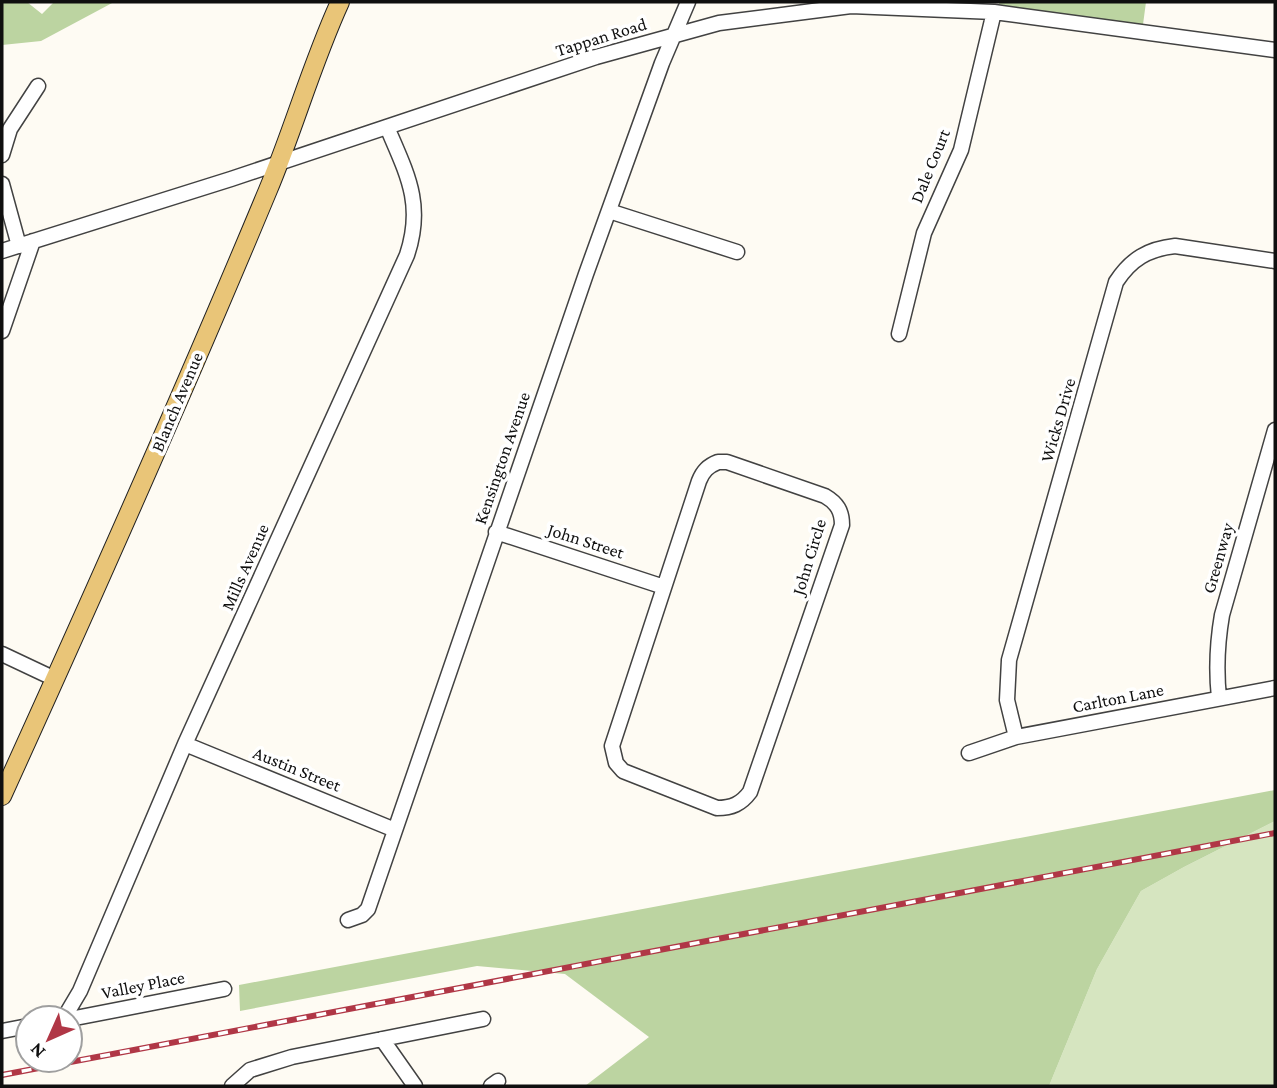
<svg xmlns="http://www.w3.org/2000/svg" width="1277" height="1088" font-family="'Crimson Pro',serif">
	<rect width="100%" height="100%" fill="#fefbf3"/>
	<path fill="#d6e5c0" d="M 1275,821 L 1275,1086 L 1049,1086 L 1097,969 L 1141,891 L 1184,867 Z"/>
	<path fill="#bcd4a1" d="M 2,2 L 27,2 L 42,14 L 54,2 L 114,2 L 41,41 L 2,45 Z
		M 1000,2 L 1146,2 L 1142,32 L 994,12 Z
		M 1275,790 L 1275,821 L 1184,867 L 1141,891 L 1097,969 L 1049,1086 L 585,1086 L 649,1037 L 565,974 L 477,966 L 240,1011 L 239,985 Z"/>
	<g fill="none" stroke-linecap="round" stroke-linejoin="round">
		<defs>
			<path id="minor" d="M 2,155 L 10,129 L 38,86
				M 2,184 L 19,246
				M 609,211 L 737,252
				M 2,251 L 231,179 L 596,57 L 719,23 L 851,6 L 994,12 L 1275,50
				M 2,331 L 33,241
				M 899,334 L 924,233 L 961,150 L 994,12
				M 718,462 L 727,462 L 825,496 C 837,503 842,511 842,525 L 750,792 C 741,804 732,808 717,808 L 623,771 L 616,763 L 612,746 L 699,481 C 703,471 708,466 718,462 Z
				M 496,532 L 664,587
				M 2,654 L 55,679
				M 1219,698 C 1216,670 1217,644 1222,615 L 1275,430
				M 1016,737 L 1007,700 L 1009,660 L 1116,282 C 1131,259 1148,249 1175,246 L 1275,261
				M 185,744 L 395,830
				M 969,753 L 1016,737 L 1275,688
				M 348,920 L 362,915 L 368,909 L 586,274 L 662,63 L 688,2
				M 64,1018 L 80,991 L 185,744 L 407,255 C 424,204 407,174 387,127
				M 70,1019 L 224,989
				M 2,1031 L 28,1026
				M 382,1039 L 415,1086
				M 232,1086 L 250,1070 L 292,1057 L 483,1019
				M 491,1086 L 498,1081"/>
			<path id="major" d="M 2,796 C 93,596 183,394 268,190 C 294,128 312,63 340,2"/>
		</defs>
		<use href="#minor" stroke="#424242" stroke-width="17"/>
		<use href="#major" stroke="#202020" stroke-width="20"/>
		<use href="#minor" stroke="#fff" stroke-width="14"/>
		<use href="#major" stroke="#e9c578" stroke-width="18"/>
		<defs>
			<path id="rail" d="M 2,1075 L 1275,833"/>
		</defs>
		<use href="#rail" stroke="#b03746" stroke-width="6"/>
		<use href="#rail" stroke="#fff" stroke-width="3.5" stroke-dasharray="10" stroke-linecap="butt"/>
	</g>
	<g text-anchor="middle" dominant-baseline="central" stroke-width="7" stroke-linejoin="round" paint-order="stroke">
		<g font-size="18" fill="#0f0f0f" stroke="#fff">
			<text transform="translate(601 37) rotate(-17)">Tappan Road</text>
			<text transform="translate(930 166) rotate(-68)">Dale Court</text>
			<text transform="translate(177 402) rotate(-67)">Blanch Avenue</text>
			<text transform="translate(1058 420) rotate(-74)">Wicks Drive</text>
			<text transform="translate(502 458) rotate(-71)">Kensington Avenue</text>
			<text transform="translate(586 541) rotate(18)">John Street</text>
			<text transform="translate(809 557) rotate(-73)">John Circle</text>
			<text transform="translate(1218 558) rotate(-74)">Greenway</text>
			<text transform="translate(245 567) rotate(-66)">Mills Avenue</text>
			<text transform="translate(1118 698) rotate(-11)">Carlton Lane</text>
			<text transform="translate(297 769) rotate(22)">Austin Street</text>
			<text transform="translate(143 985) rotate(-11)">Valley Place</text>
		</g>
	</g>
	<rect width="1277" height="1088" fill="none" stroke="#0f0f0f" stroke-width="7"/>
	<g transform="translate(49 1039) rotate(225)"><circle r="33" fill="#ffffff" stroke="#9f9f9f" stroke-width="2"/>
	<path d="M0-5L12 26L0 18L-12 26Z" fill="#b03746"/>
	<text y="-10" font-size="19" font-weight="bold" text-anchor="middle" fill="#0f0f0f">N</text>
	</g>
</svg>
